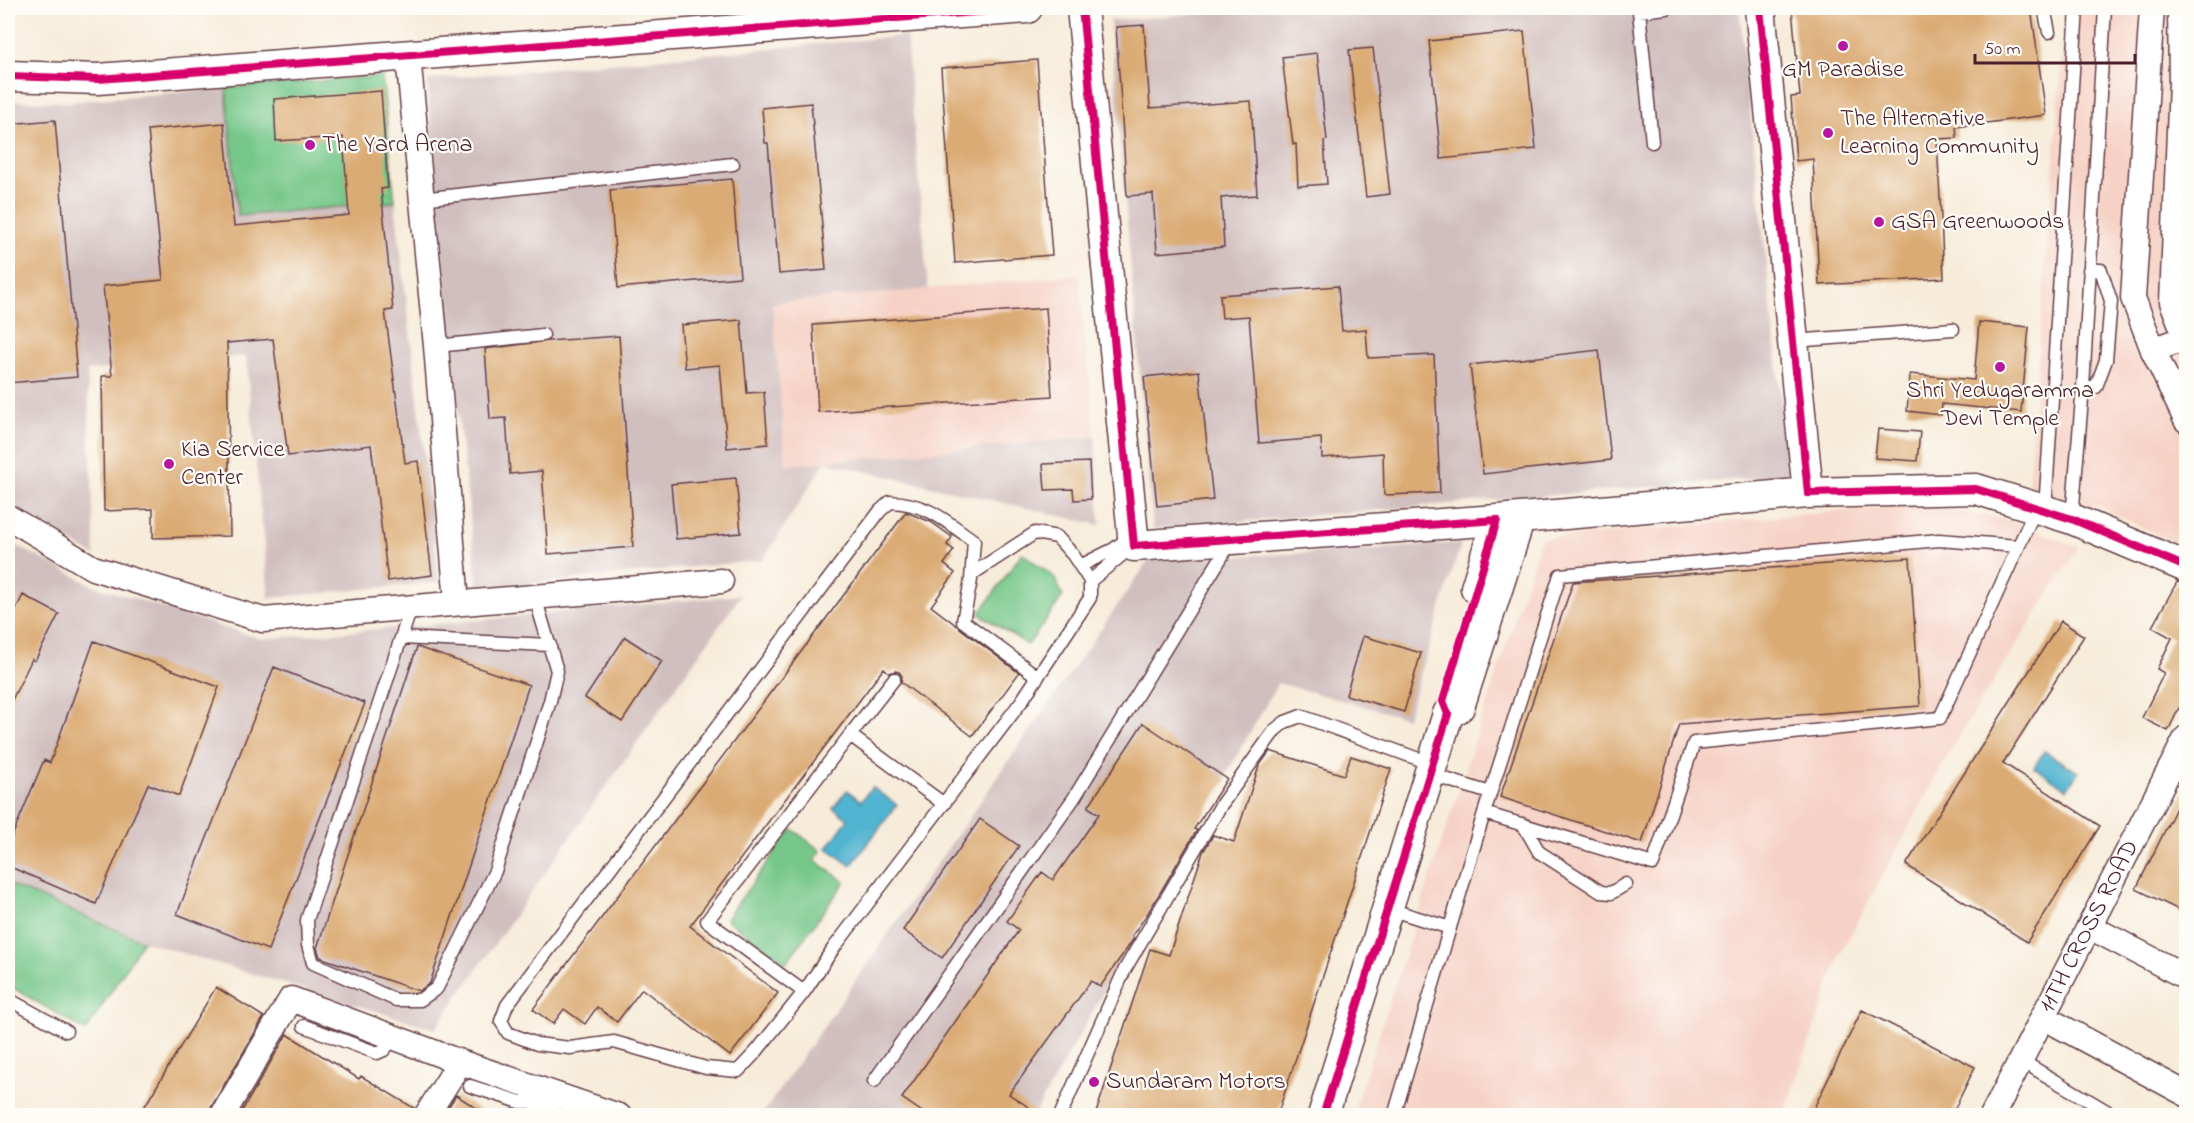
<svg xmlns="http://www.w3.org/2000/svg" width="2194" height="1123" font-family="'Indie Flower',sans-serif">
	<rect width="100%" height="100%" fill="#fdfcf7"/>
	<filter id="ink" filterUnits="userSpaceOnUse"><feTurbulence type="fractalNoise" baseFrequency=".0167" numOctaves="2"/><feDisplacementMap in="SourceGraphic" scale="12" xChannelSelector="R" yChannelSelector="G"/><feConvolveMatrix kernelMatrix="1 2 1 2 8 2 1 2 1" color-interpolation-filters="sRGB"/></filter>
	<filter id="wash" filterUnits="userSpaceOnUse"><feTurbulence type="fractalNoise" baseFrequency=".008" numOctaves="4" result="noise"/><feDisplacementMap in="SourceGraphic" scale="24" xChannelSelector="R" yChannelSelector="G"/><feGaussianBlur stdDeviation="1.35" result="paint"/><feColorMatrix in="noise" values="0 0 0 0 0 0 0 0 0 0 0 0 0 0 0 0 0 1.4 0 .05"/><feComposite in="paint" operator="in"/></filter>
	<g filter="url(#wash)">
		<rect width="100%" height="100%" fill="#f7ecda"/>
		<path fill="#f6d1c5" d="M 2066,8 L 2186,8 L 2186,548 L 2092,503 L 2092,511 L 2028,488 Z
			M 1079,275 L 1095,437 L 786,465 L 771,303 Z
			M 1915,504 L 2005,519 L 2079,547 L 1955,742 L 1840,954 L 1784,1115 L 1352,1116 L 1541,539 Z"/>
		<path fill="#d1bfbf" d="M 1258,8 L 1739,8 L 1789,475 L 1153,529 L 1110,21 Z
			M 906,36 L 928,289 L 772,303 L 786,465 L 1095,437 L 1100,525 L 825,462 L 763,560 L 478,589 L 449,332 L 427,80 Z
			M 226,88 L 238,216 L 395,202 L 439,582 L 269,598 L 246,356 L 87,371 L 95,556 L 8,503 L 8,101 L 67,102 Z
			M 8,541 L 92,585 L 261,639 L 396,628 L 741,595 L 435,1029 L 143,941 L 8,884 Z
			M 1461,543 L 1407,718 L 1278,683 L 1034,1115 L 761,1116 L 1149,560 L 1352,551 Z"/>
		<path fill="#76c789" stroke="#60735a" stroke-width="1.5" d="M 382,76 L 395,202 L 238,216 L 226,88 Z
			M 1022,553 L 1054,577 L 1063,596 L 1028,645 L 979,614 Z
			M 792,829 L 821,851 L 815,860 L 845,882 L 786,963 L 726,919 Z
			M 8,884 L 143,941 L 86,1031 L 8,985 Z"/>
		<path fill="#51b4d0" stroke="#4e6a7e" stroke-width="1.5" d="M 2044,751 L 2078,772 L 2067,789 L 2034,767 Z
			M 872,787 L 897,805 L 851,866 L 827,848 L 848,819 L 833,808 L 847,790 L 861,801 Z"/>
		<g id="blocks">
			<path fill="#dbab75" d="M 1792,8 L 2031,8 L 2046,115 L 1956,127 L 1957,138 L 1937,139 L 1944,278 L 1819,285 L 1813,159 L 1796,161 L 1791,97 L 1800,96 Z
				M 1144,25 L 1150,108 L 1251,101 L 1257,195 L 1221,198 L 1224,247 L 1157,253 L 1153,194 L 1127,196 L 1116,27 Z
				M 1524,31 L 1536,149 L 1441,159 L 1429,41 Z
				M 1373,48 L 1390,194 L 1366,197 L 1349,50 Z
				M 1317,53 L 1327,140 L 1324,141 L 1327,184 L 1298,186 L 1296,144 L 1293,144 L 1282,57 Z
				M 1037,60 L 1052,255 L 955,263 L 941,68 Z
				M 381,91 L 388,188 L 381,189 L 393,310 L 385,311 L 405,463 L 418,461 L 432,575 L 388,581 L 371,445 L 288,456 L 273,339 L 227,343 L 230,536 L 153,538 L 153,509 L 104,511 L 102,376 L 112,376 L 103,286 L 163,280 L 148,130 L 224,123 L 234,226 L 349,215 L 343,137 L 276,141 L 274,99 Z
				M 811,103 L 826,270 L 779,274 L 768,143 L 765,143 L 762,108 Z
				M 55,120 L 77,377 L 8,383 L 8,124 Z
				M 732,179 L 740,277 L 618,288 L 610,190 Z
				M 1338,286 L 1342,331 L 1366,329 L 1368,358 L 1434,355 L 1440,493 L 1384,495 L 1383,453 L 1322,458 L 1321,438 L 1259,443 L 1249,316 L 1222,318 L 1220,295 Z
				M 1046,308 L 1052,396 L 818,412 L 813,325 Z
				M 741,320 L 747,393 L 764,392 L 768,444 L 727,448 L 720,365 L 685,368 L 681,325 Z
				M 1979,322 L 2029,327 L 2021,412 L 1942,404 L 1941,415 L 1907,411 L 1910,374 L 1974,380 Z
				M 619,336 L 633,547 L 548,554 L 542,471 L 510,474 L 506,418 L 490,419 L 485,349 L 548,341 Z
				M 1599,350 L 1611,460 L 1483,474 L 1470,365 Z
				M 1199,371 L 1213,500 L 1157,506 L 1144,377 Z
				M 1878,429 L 1920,432 L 1917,461 L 1875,458 Z
				M 1089,462 L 1091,499 L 1074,500 L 1073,489 L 1045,490 L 1043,464 Z
				M 736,478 L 741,533 L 676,539 L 671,484 Z
				M 906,512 L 931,522 L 952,537 L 947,545 L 954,550 L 944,564 L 955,573 L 931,606 L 1019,673 L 972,736 L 901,682 L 902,676 L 899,672 L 895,671 L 889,673 L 884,668 L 690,926 L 778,993 L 730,1056 L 642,989 L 617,1022 L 597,1007 L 585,1024 L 564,1009 L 553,1024 L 533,1009 Z
				M 1910,558 L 1920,706 L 1679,724 L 1642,843 L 1500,797 L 1573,582 Z
				M 2177,582 L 2187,584 L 2187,700 L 2181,710 L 2179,708 L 2168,731 L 2142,718 L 2164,673 L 2157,669 L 2172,638 L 2152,627 Z
				M 23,595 L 59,614 L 35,661 L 32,659 L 8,708 L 8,626 Z
				M 2061,621 L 2084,636 L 2003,763 L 2100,826 L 2027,942 L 1906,865 Z
				M 1363,636 L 1421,653 L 1404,712 L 1346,695 Z
				M 625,637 L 662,661 L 622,722 L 585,698 Z
				M 94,641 L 219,687 L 179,796 L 148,784 L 96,904 L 8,866 L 8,846 L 44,760 L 50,763 Z
				M 417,647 L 529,685 L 430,983 L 419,991 L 325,959 L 320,957 L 317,948 Z
				M 274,667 L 365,703 L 268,950 L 177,914 Z
				M 1143,723 L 1227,779 L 1194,829 L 1197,830 L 1148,913 L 1132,936 L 1134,938 L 1130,944 L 1100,987 L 1091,981 L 1009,1094 L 1042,1116 L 928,1116 L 902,1098 L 1019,930 L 1007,921 L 1042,872 L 1053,880 L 1099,814 L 1088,807 Z
				M 1270,751 L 1344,775 L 1351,756 L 1391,769 L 1277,1116 L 1095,1116 L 1150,949 L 1169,955 L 1203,852 L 1213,835 L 1234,842 L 1259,766 Z
				M 2187,786 L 2187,914 L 2136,889 Z
				M 980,819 L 1019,846 L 942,958 L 903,930 Z
				M 216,987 L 264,1017 L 210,1109 L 208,1116 L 139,1116 Z
				M 1862,1010 L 1975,1067 L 1951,1116 L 1810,1116 Z
				M 287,1034 L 359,1079 L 361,1076 L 414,1108 L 412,1116 L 239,1116 Z
				M 456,1095 L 489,1116 L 443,1116 Z"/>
		</g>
	</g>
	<g filter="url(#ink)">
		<use href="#blocks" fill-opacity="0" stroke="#643e45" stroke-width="1.5"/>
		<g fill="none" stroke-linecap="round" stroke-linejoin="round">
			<defs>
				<path id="service" d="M 2044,8 L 2049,32
					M 1652,142 L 1639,11 L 1667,8
					M 421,199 L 733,164
					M 1793,341 L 1953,329
					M 436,346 L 543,335
					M 2083,387 L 2096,387 L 2106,360 L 2111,301 L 2101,270 L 2089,270
					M 2045,510 L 2077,8
					M 2072,518 L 2083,387 L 2105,8
					M 2018,546 L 1939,540 L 1560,575 L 1484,813 L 1653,864 L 1694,743 L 1940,718 L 2036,508
					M 1080,566 L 1114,549 L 1131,536
					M 972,574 L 1035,533 L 1057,537 L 1073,555 L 1090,581 L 1090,598 L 1021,702 L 833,949 L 804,992 L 756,1052 L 738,1071 L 706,1068 L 614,1042 L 570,1048 L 537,1044 L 508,1033 L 501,1021 L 507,1005 L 880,511 L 890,502 C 927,503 946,521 974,541 L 971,580 L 963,621 L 1038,677
					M 1090,581 L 1133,546
					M 411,608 L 307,920 L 308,945 L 313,963 L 396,1000 L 420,1000 L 437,988 L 495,871 L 550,701 L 557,671 L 535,597
					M 401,638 L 550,645
					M 850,735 L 894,679
					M 1429,774 L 1490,793
					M 1523,824 L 1539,852 L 1601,892 L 1611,893 L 1626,884
					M 1389,909 L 1450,928
					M 804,992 L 707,921 L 850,735 L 944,804
					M 8,999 L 66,1031
					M 304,1026 L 377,1053 L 384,1050 L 394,1037
					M 2020,1060 L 2115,1116
					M 874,1081 L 1074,798 L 1230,543
					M 470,1086 L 520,1102 L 535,1102 L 542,1090
					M 1060,1116 L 1125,969 L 1221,805 L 1275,730 L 1285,722 L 1301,716 L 1432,764
					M 1394,1116 L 1484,813"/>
				<g id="minor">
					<path d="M 2152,8 L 2133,298 L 2153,350 L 2186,420"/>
					<path d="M 408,56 L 436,346 L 457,603"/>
					<path d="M 2153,350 L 2186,338 L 2172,302 L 2181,83 L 2180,8"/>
					<path d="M 8,517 L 93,568 L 263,620 L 721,581"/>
					<path d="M 2090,927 L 2186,977"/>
					<path d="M 2043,1017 L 2186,1094"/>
					<path d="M 222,1116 L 291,999 L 460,1062 L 619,1116"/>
					<path d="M 426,1116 L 460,1062"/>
					<path d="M 540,1116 L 553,1094"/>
					<path id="s1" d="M 1992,1116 L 2186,738"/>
				</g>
				<path id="tertiary" d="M 1082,8 L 1134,546 L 1497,520 L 1808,493 L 1976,489 L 2072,519 L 2186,567
					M 1760,8 L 1808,493
					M 8,76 L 98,79 L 1027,8
					M 1476,588 L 1497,520
					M 1323,1116 L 1448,714 L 1459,707 L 1520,518"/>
			</defs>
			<use href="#service" stroke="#643e45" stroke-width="15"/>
			<use href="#minor" stroke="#643e45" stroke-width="27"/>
			<use href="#tertiary" stroke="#643e45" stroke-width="33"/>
			<use href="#service" stroke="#fff" stroke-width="12"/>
			<use href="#minor" stroke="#fff" stroke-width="24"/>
			<use href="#tertiary" stroke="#fff" stroke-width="30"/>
			<defs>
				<path id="cycleway" d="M 1082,8 L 1134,546 L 1497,520 L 1443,701 L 1448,714 L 1323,1116
					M 1760,8 L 1808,493 L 1976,489 L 2072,519 L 2186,567
					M 8,76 L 98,79 L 1027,8"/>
			</defs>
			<use href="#cycleway" stroke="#fdfcf7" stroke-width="11"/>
			<use href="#cycleway" stroke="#d6006c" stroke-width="8"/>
		</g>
	</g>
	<g fill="#b5179e" stroke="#fdfcf7" stroke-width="2">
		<circle cx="1843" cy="46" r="6"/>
		<circle cx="1828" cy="133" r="6"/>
		<circle cx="310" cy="145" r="6"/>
		<circle cx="1879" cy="222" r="6"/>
		<circle cx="2000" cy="367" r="6"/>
		<circle cx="169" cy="464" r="6"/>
		<circle cx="1094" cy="1082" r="6"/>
	</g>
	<g text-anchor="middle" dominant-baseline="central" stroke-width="4.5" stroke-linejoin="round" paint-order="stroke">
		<g font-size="24" fill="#4a1f2b" stroke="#fdfcf7" text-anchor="start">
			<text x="1843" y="70" text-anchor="middle">GM Paradise</text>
			<text x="1840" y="119">The Alternative<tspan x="1840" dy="28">Learning Community</tspan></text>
			<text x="322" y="145">The Yard Arena</text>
			<text x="1891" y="222">GSA Greenwoods</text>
			<text x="2000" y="391" text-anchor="middle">Shri Yedugaramma<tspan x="2000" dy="28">Devi Temple</tspan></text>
			<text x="181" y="450">Kia Service<tspan x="181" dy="28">Center</tspan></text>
			<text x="1106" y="1082">Sundaram Motors</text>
		</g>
		<g font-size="24" fill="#4a1f2b" stroke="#fdfcf7">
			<text stroke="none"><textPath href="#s1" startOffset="213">11TH CROSS ROAD</textPath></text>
		</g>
	</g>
	<rect width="2194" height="1123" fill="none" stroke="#fdfcf7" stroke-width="30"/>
	<path d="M1975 54v9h160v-9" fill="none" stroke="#4a1f2b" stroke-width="3"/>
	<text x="1984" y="54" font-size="18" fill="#4a1f2b" stroke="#fdfcf7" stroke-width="4.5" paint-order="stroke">50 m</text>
</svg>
